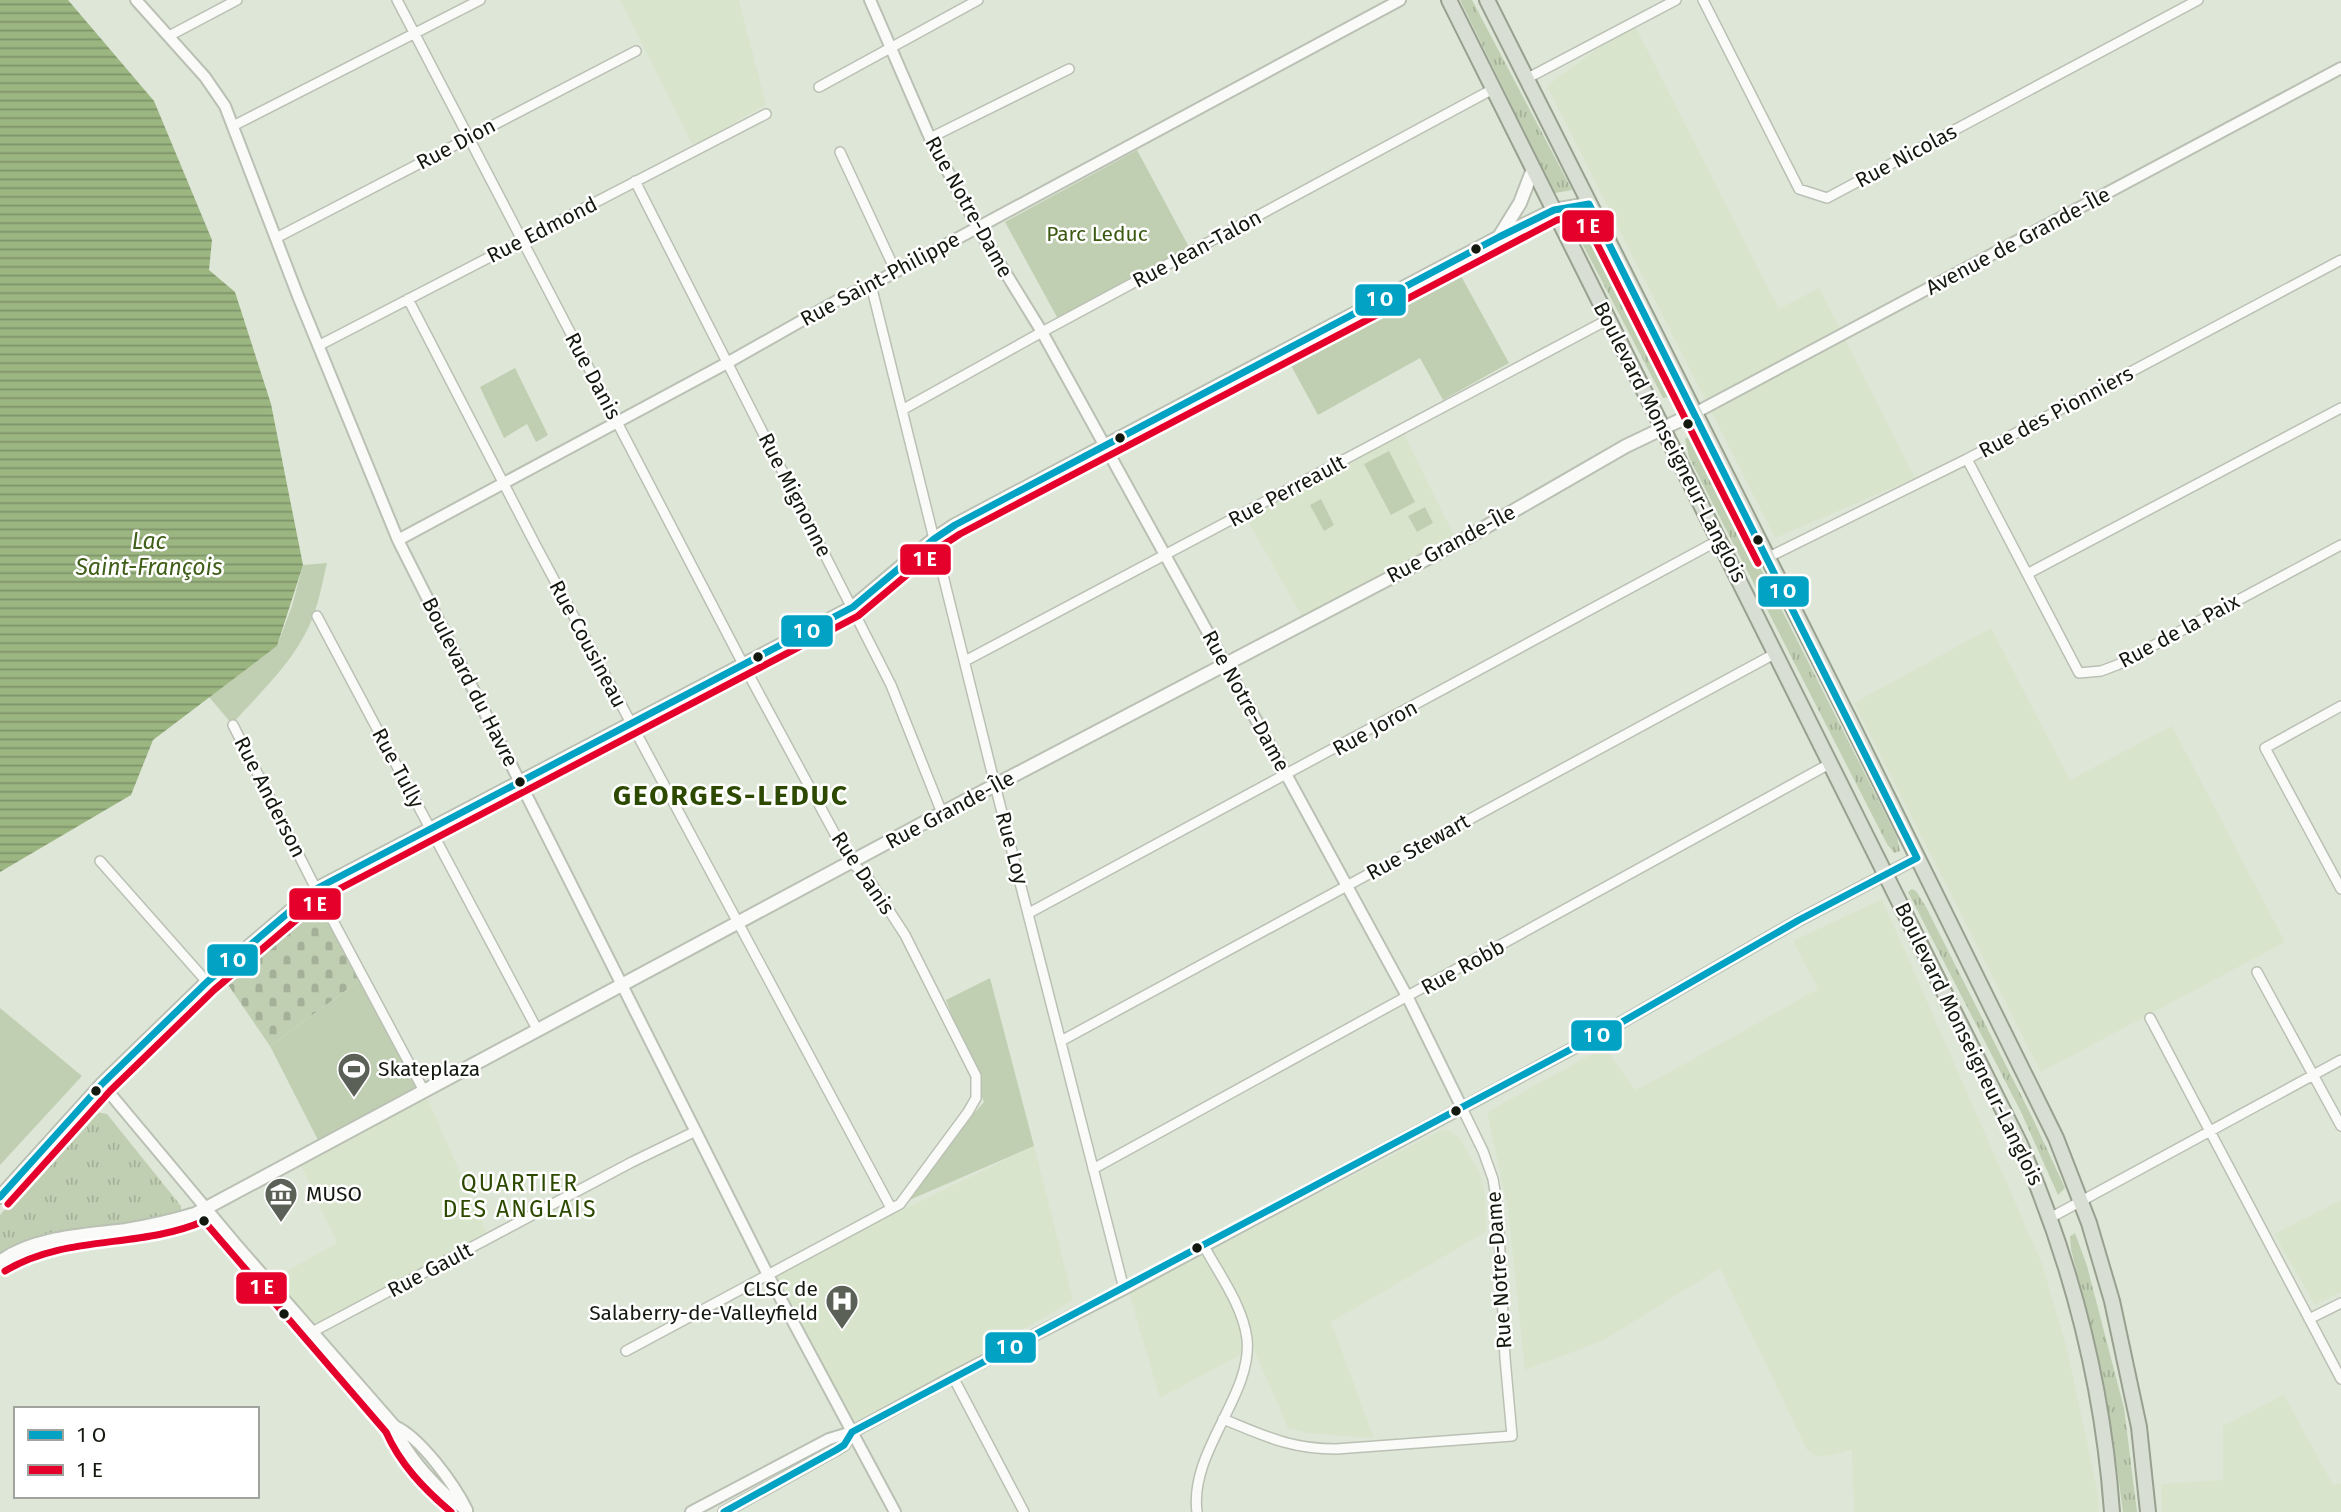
<svg xmlns="http://www.w3.org/2000/svg" width="2341" height="1512" font-family="'Fira Sans',sans-serif">
	<defs>
		<pattern id="grass-tufts" width="24" height="20" patternUnits="userSpaceOnUse" patternTransform="scale(1.75)"><rect width="24" height="20" fill="#c0cfb2"/><path d="M3 7l-1-3M5 7V3M7 7l1-3M15 17l-1-3M17 17v-4M19 17l1-3" fill="none" stroke="#a4b198"/></pattern>
		<pattern id="cemetery-stones" width="16" height="16" patternUnits="userSpaceOnUse" patternTransform="scale(1.75)"><rect width="16" height="16" fill="#c0cfb2"/><path d="M2 7V4a2 2 0 0 1 4 0v3zM10 15v-3a2 2 0 0 1 4 0v3z" fill="#a4b198"/></pattern>
		<pattern id="water-rules" width="6" height="5" patternUnits="userSpaceOnUse" patternTransform="scale(1.75)"><rect width="6" height="5" fill="#9cb682"/><path d="M0 2.5h6" fill="none" stroke="#7e9369"/></pattern>
	</defs>
	<rect width="100%" height="100%" fill="#dee6d7"/>
	<path fill="#d8e5cc" d="M 620,0 L 739,0 L 766,105 L 693,146 Z
		M 1633,22 L 1779,309 L 1819,288 L 1915,478 L 1775,538 L 1547,86 Z
		M 1402,430 L 1457,542 L 1305,622 L 1244,514 Z
		M 1991,628 L 2070,780 L 2172,726 L 2285,942 L 2041,1072 L 1854,703 Z
		M 1882,899 L 2041,1261 L 2067,1349 L 2098,1494 L 2099,1512 L 1854,1512 L 1852,1449 L 1832,1455 L 1817,1456 L 1807,1450 L 1720,1268 L 1604,1340 L 1525,1370 L 1508,1209 L 1487,1112 L 1605,1047 L 1635,1090 L 1672,1071 L 1818,989 L 1793,941 Z
		M 424,1091 L 489,1238 L 314,1331 L 269,1281 L 337,1243 L 298,1158 Z
		M 1447,1130 L 1459,1137 L 1480,1173 L 1485,1196 L 1486,1232 L 1331,1322 L 1374,1438 L 1308,1433 L 1288,1428 L 1253,1348 L 1160,1398 L 1129,1293 L 1439,1131 Z
		M 1034,1146 L 1073,1300 L 852,1432 L 768,1275 Z
		M 2341,1200 L 2341,1292 L 2315,1305 L 2274,1234 Z
		M 2284,1395 L 2333,1485 L 2341,1483 L 2341,1512 L 2162,1512 L 2161,1484 L 2223,1480 L 2223,1426 Z"/>
	<path fill="url(#grass-tufts)" d="M 1460,0 L 1472,0 L 1572,190 L 1555,193 Z
		M 1576,218 L 1581,219 L 1627,310 L 1672,386 L 1673,397 L 1663,398 L 1581,241 L 1573,220 Z
		M 1690,436 L 1695,439 L 1897,837 L 1900,851 L 1894,853 L 1887,844 L 1689,457 L 1685,439 Z
		M 1912,889 L 1916,891 L 1926,907 L 2033,1119 L 2065,1188 L 2058,1195 L 2021,1112 L 1908,892 Z
		M 91,1111 L 107,1114 L 181,1206 L 181,1212 L 0,1258 L 0,1215 Z
		M 2075,1233 L 2087,1266 L 2124,1408 L 2137,1512 L 2123,1512 C 2112,1421 2093,1338 2071,1249 L 2070,1237 Z"/>
	<path fill="url(#cemetery-stones)" d="M 318,894 L 363,978 L 270,1046 L 222,976 Z"/>
	<path fill="#c0cfb2" d="M 1137,150 L 1189,247 L 1058,319 L 1005,222 Z
		M 1456,267 L 1509,363 L 1443,400 L 1420,358 L 1318,415 L 1288,360 Z
		M 515,368 L 548,435 L 536,442 L 527,424 L 504,438 L 480,387 Z
		M 1389,451 L 1415,502 L 1391,515 L 1364,464 Z
		M 1321,499 L 1334,525 L 1324,531 L 1310,505 Z
		M 1425,507 L 1433,523 L 1417,532 L 1408,516 Z
		M 327,563 C 321,588 317,614 304,636 C 286,669 257,696 232,724 L 209,697 L 277,646 L 292,606 L 303,565 Z
		M 363,978 L 424,1091 L 321,1146 L 270,1046 Z
		M 990,978 L 1034,1146 L 891,1208 L 984,1102 L 946,1000 Z
		M 0,1008 L 82,1076 L 0,1165 Z"/>
	<path fill="url(#water-rules)" d="M 0,0 L 68,0 L 154,101 L 212,240 L 209,270 L 235,292 L 271,404 L 303,565 L 277,646 L 153,740 L 131,795 L 0,872 Z"/>
	<g fill="none" stroke-linecap="round" stroke-linejoin="round">
		<defs>
			<path id="minor" d="M 397,0 L 743,664 L 849,860 L 868,878 L 905,935 L 976,1076 L 976,1098 L 968,1112 L 900,1204 L 626,1351
				M 1703,0 L 1799,189 L 1827,198 L 2198,0
				M 169,36 L 237,0
				M 1526,79 L 1676,0
				M 819,87 L 978,0
				M 233,126 L 480,0
				M 930,138 L 1069,69
				M 840,152 L 896,272
				M 635,181 L 891,685 L 942,813
				M 276,238 L 636,51
				M 871,285 L 995,785 L 1124,1289
				M 408,299 L 535,544 L 891,1208
				M 318,346 L 766,114
				M 902,410 L 1042,332 L 1493,89
				M 1967,459 L 2079,673 L 2101,671 L 2117,665 L 2341,545
				M 1767,558 L 1967,459 L 2341,260
				M 2027,574 L 2341,408
				M 317,616 L 538,1031
				M 965,661 L 1609,319
				M 2341,706 L 2265,748 L 2341,889
				M 233,725 L 316,889 L 424,1091
				M 100,861 L 207,982
				M 1029,913 L 1719,540
				M 2257,972 L 2341,1126
				M 2150,1018 L 2341,1379
				M 1061,1041 L 1776,653
				M 1093,1169 L 1831,763
				M 2050,1218 L 2341,1060
				M 2309,1319 L 2341,1303
				M 314,1331 L 632,1162 L 696,1131
				M 953,1377 L 1024,1512
				M 1223,1419 C 1265,1436 1290,1449 1336,1449 L 1512,1436 L 1505,1358 L 1498,1210 L 1493,1179 L 1483,1151 L 1462,1108
				M 1197,1512 C 1189,1451 1253,1395 1247,1339 C 1243,1306 1219,1274 1204,1246"/>
			<path id="tertiary" d="M 136,0 L 205,77 L 225,106 L 298,296 L 398,540 L 768,1275 L 895,1512
				M 870,0 L 930,138 L 978,228 L 1042,332 L 1287,776 L 1408,998 L 1462,1108
				M 1695,413 L 2341,68
				M 398,540 L 727,363 L 840,299 L 871,285 L 1400,0
				M 102,1084 L 235,1243 L 395,1426 C 406,1456 441,1493 467,1511
				M 395,1426 C 421,1438 454,1484 467,1510
				M 691,1512 L 829,1439 L 852,1432 L 953,1377 L 1124,1289 L 1622,1022 L 1799,920 L 1917,858
				M 724,1512 L 836,1450 L 844,1445 L 852,1432"/>
			<path id="secondary" d="M 1499,237 L 1520,203 L 1533,169
				M 0,1197 L 102,1084 L 207,982 L 316,889 L 853,607 L 934,539 L 955,525 L 1499,237 L 1554,210 L 1589,204
				M 0,1262 C 31,1237 87,1235 126,1230 C 149,1226 172,1221 195,1214 L 942,813 L 1470,536 L 1626,446 L 1695,413"/>
			<path id="trunk" d="M 1449,0 L 2020,1144 C 2071,1261 2103,1385 2112,1512
				M 1487,0 L 1848,717 L 2056,1138 L 2089,1223 L 2112,1301 L 2139,1427 L 2148,1512"/>
		</defs>
		<use href="#minor" stroke="#bac1b4" stroke-width="12"/>
		<use href="#tertiary" stroke="#bac1b4" stroke-width="14"/>
		<use href="#secondary" stroke="#bac1b4" stroke-width="16"/>
		<use href="#trunk" stroke="#98a08f" stroke-width="18"/>
		<use href="#minor" stroke="#fafbf9" stroke-width="9"/>
		<use href="#tertiary" stroke="#fafbf9" stroke-width="10"/>
		<use href="#secondary" stroke="#fafbf9" stroke-width="12"/>
		<use href="#trunk" stroke="#d9ded4" stroke-width="14"/>
		<defs>
			<path id="bus-1" d="M 0,1197 L 102,1084 L 207,982 L 316,889 L 853,607 L 934,539 L 955,525 L 1499,237 L 1554,210 L 1589,204 L 1917,858 L 1799,920 L 1622,1022 L 852,1432 L 844,1445 L 836,1450 L 724,1512"/>
			<path id="bus-2" d="M 8,1204 L 110,1091 L 214,990 L 322,898 L 858,616 L 940,547 L 960,534 L 1557,220 L 1583,216 L 1758,563
				M 5,1271 C 66,1234 140,1249 204,1221 L 386,1432 C 400,1464 424,1489 451,1512"/>
		</defs>
		<use href="#bus-1" stroke="#fff" stroke-width="12"/>
		<use href="#bus-2" stroke="#fff" stroke-width="12"/>
		<use href="#bus-1" stroke="#01a2c4" stroke-width="7"/>
		<use href="#bus-2" stroke="#e4002b" stroke-width="7"/>
	</g>
	<defs>
		<symbol id="stadium-pin" viewBox="-11 -11 22 30"><path d="M0 17L-7.5 6A9.5 9.5 0 1 1 7.5 6Z" fill="#5b6156" stroke="#fff"/><path d="M0-5a6.5 5 0 1 0 0 10a6.5 5 0 1 0 0-10ZM-3.5-1.8h7v3.6h-7Z" fill="#fff"/></symbol>
		<symbol id="museum-pin" viewBox="-11 -11 22 30"><path d="M0 17L-7.5 6A9.5 9.5 0 1 1 7.5 6Z" fill="#5b6156" stroke="#fff"/><path d="M0-6L6-3V-2H-6V-3ZM-5-1h2V3h-2ZM-1-1h2V3h-2ZM3-1h2V3H3ZM-6 4H6V6H-6Z" fill="#fff"/></symbol>
		<symbol id="hospital-pin" viewBox="-11 -11 22 30"><path d="M0 17L-7.5 6A9.5 9.5 0 1 1 7.5 6Z" fill="#5b6156" stroke="#fff"/><path d="M-5-5h3v3.5h4V-5h3V5h-3V1.5h-4V5h-3Z" fill="#fff"/></symbol>
	</defs>
	<g fill-rule="evenodd">
		<use href="#stadium-pin" x="335" y="1050" width="38" height="52"/>
		<use href="#museum-pin" x="262" y="1175" width="38" height="52"/>
		<use href="#hospital-pin" x="823" y="1282" width="38" height="52"/>
	</g>
	<g fill="#141910" stroke="#fff" stroke-width="2.5">
		<circle cx="1476" cy="249" r="6"/>
		<circle cx="1688" cy="424" r="6"/>
		<circle cx="1120" cy="438" r="6"/>
		<circle cx="1758" cy="540" r="6"/>
		<circle cx="758" cy="657" r="6"/>
		<circle cx="520" cy="782" r="6"/>
		<circle cx="96" cy="1091" r="6"/>
		<circle cx="1456" cy="1111" r="6"/>
		<circle cx="204" cy="1221" r="6"/>
		<circle cx="1197" cy="1248" r="6"/>
		<circle cx="284" cy="1314" r="6"/>
	</g>
	<g text-anchor="middle" dominant-baseline="central" stroke-width="5" stroke-linejoin="round" paint-order="stroke">
		<g font-size="21" fill="#141910" stroke="#fff">
			<text transform="translate(456 144) rotate(-28)">Rue Dion</text>
			<text transform="translate(1906 156) rotate(-28)">Rue Nicolas</text>
			<text transform="translate(969 207) rotate(61)">Rue Notre-Dame</text>
			<text transform="translate(542 230) rotate(-27)">Rue Edmond</text>
			<text transform="translate(2018 241) rotate(-28)">Avenue de Grande-Île</text>
			<text transform="translate(1197 249) rotate(-28)">Rue Jean-Talon</text>
			<text transform="translate(880 279) rotate(-28)">Rue Saint-Philippe</text>
			<text transform="translate(593 376) rotate(62)">Rue Danis</text>
			<text transform="translate(2056 412) rotate(-28)">Rue des Pionniers</text>
			<text transform="translate(1670 442) rotate(63)">Boulevard Monseigneur-Langlois</text>
			<text transform="translate(1287 491) rotate(-28)">Rue Perreault</text>
			<text transform="translate(795 495) rotate(63)">Rue Mignonne</text>
			<text transform="translate(1451 544) rotate(-28)">Rue Grande-Île</text>
			<text transform="translate(2179 631) rotate(-28)">Rue de la Paix</text>
			<text transform="translate(588 644) rotate(62)">Rue Cousineau</text>
			<text transform="translate(470 682) rotate(63)">Boulevard du Havre</text>
			<text transform="translate(1246 701) rotate(61)">Rue Notre-Dame</text>
			<text transform="translate(1375 728) rotate(-29)">Rue Joron</text>
			<text transform="translate(398 768) rotate(62)">Rue Tully</text>
			<text transform="translate(270 797) rotate(63)">Rue Anderson</text>
			<text transform="translate(950 810) rotate(-28)">Rue Grande-Île</text>
			<text transform="translate(1418 847) rotate(-29)">Rue Stewart</text>
			<text transform="translate(1012 848) rotate(75)">Rue Loy</text>
			<text transform="translate(863 873) rotate(56)">Rue Danis</text>
			<text transform="translate(1463 967) rotate(-29)">Rue Robb</text>
			<text transform="translate(1969 1044) rotate(64)">Boulevard Monseigneur-Langlois</text>
			<text transform="translate(430 1270) rotate(-28)">Rue Gault</text>
			<text transform="translate(1499 1270) rotate(-94)">Rue Notre-Dame</text>
		</g>
		<g font-size="21" fill="#3b5911" stroke="#fff">
			<text x="1097" y="234">Parc Leduc</text>
		</g>
		<g font-size="21" fill="#141910" stroke="#fff" text-anchor="start">
			<text x="378" y="1069">Skateplaza</text>
			<text x="306" y="1194">MUSO</text>
			<text x="818" y="1289" text-anchor="end">CLSC de<tspan x="818" dy="24">Salaberry-de-Valleyfield</tspan></text>
		</g>
		<g font-size="23" font-style="italic" fill="#405f18" stroke="#fff">
			<text x="149" y="541">Lac<tspan x="149" dy="26">Saint-François</tspan></text>
		</g>
		<g font-size="23" letter-spacing="2" fill="#2d4900" stroke="#fff">
			<text x="520" y="1183">QUARTIER<tspan x="520" dy="26">DES ANGLAIS</tspan></text>
		</g>
		<g font-size="28" font-weight="bold" letter-spacing="2" fill="#2d4900" stroke="#fff">
			<text x="731" y="795">GEORGES-LEDUC</text>
		</g>
	</g>
	<g stroke="#fff" stroke-width="2.5">
		<rect x="1561" y="209" width="54" height="34" rx="7" fill="#e4002b"/>
		<rect x="1354" y="283" width="53" height="34" rx="7" fill="#01a2c4"/>
		<rect x="899" y="543" width="53" height="33" rx="7" fill="#e4002b"/>
		<rect x="1757" y="575" width="53" height="33" rx="7" fill="#01a2c4"/>
		<rect x="780" y="614" width="54" height="34" rx="7" fill="#01a2c4"/>
		<rect x="288" y="887" width="54" height="34" rx="7" fill="#e4002b"/>
		<rect x="206" y="943" width="53" height="34" rx="7" fill="#01a2c4"/>
		<rect x="1570" y="1019" width="53" height="33" rx="7" fill="#01a2c4"/>
		<rect x="235" y="1271" width="53" height="34" rx="7" fill="#e4002b"/>
		<rect x="984" y="1331" width="53" height="33" rx="7" fill="#01a2c4"/>
	</g>
	<g font-size="19" text-anchor="middle" font-weight="bold" fill="#fff">
		<text x="1588" y="233">1 E</text>
		<text x="1380" y="306">1 O</text>
		<text x="925" y="566">1 E</text>
		<text x="1783" y="598">1 O</text>
		<text x="807" y="638">1 O</text>
		<text x="315" y="911">1 E</text>
		<text x="233" y="967">1 O</text>
		<text x="1597" y="1042">1 O</text>
		<text x="262" y="1294">1 E</text>
		<text x="1010" y="1354">1 O</text>
	</g>
	<rect x="14" y="1407" width="245" height="91" fill="#ffffff" stroke="#a1a39f" stroke-width="2"/>
	<rect x="28" y="1430" width="35" height="10" fill="#01a2c4" stroke="#a1a39f" stroke-width="2"/>
	<text x="77" y="1442" font-size="21" fill="#141910">1 O</text>
	<rect x="28" y="1465" width="35" height="10" fill="#e4002b" stroke="#a1a39f" stroke-width="2"/>
	<text x="77" y="1477" font-size="21" fill="#141910">1 E</text>
</svg>
